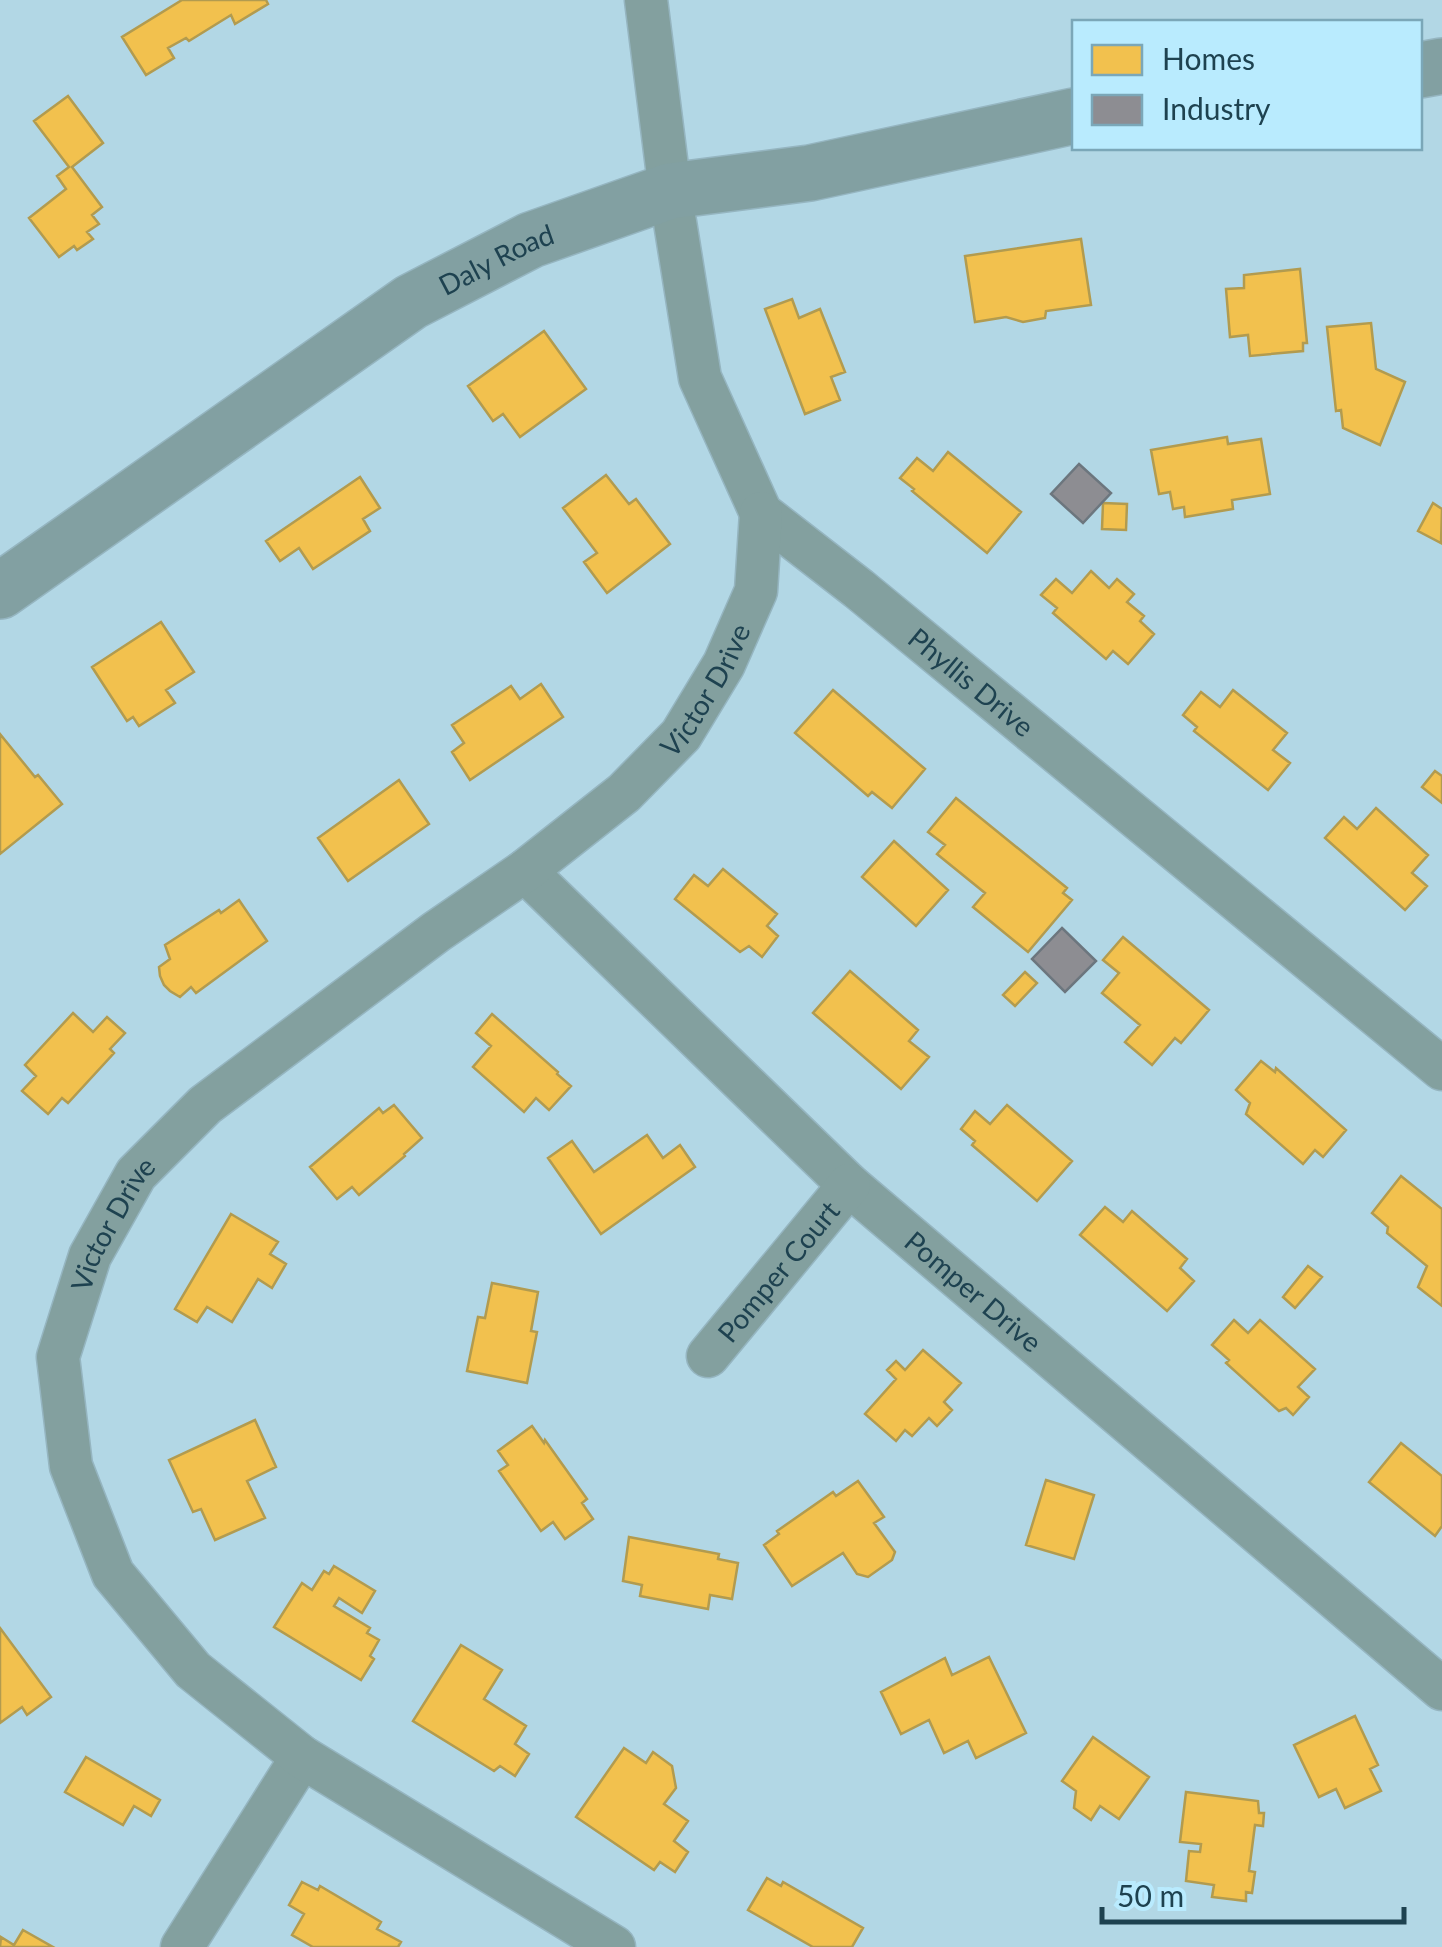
<svg xmlns="http://www.w3.org/2000/svg" width="1442" height="1947" font-family="Lato,sans-serif">
	<rect width="100%" height="100%" fill="#b2d7e5"/>
	<path fill="#f2c14e" stroke="#b29b4f" stroke-width="2.5" d="M 182,0 L 266,0 L 268,4 L 235,24 L 231,15 L 189,41 L 186,38 L 168,48 L 174,58 L 146,75 L 122,37 Z
		M 68,96 L 103,143 L 72,167 L 102,207 L 92,215 L 99,224 L 87,232 L 93,239 L 77,250 L 74,246 L 59,257 L 29,218 L 66,189 L 57,176 L 69,167 L 34,121 Z
		M 1081,239 L 1091,305 L 1046,311 L 1045,318 L 1023,322 L 1006,317 L 975,322 L 965,256 Z
		M 1300,269 L 1307,343 L 1303,343 L 1303,351 L 1250,356 L 1248,335 L 1230,337 L 1226,289 L 1244,288 L 1244,275 Z
		M 792,299 L 799,318 L 820,309 L 845,372 L 831,377 L 840,400 L 805,414 L 765,309 Z
		M 1371,323 L 1376,369 L 1405,382 L 1380,445 L 1343,428 L 1341,410 L 1336,411 L 1327,327 Z
		M 544,331 L 586,389 L 520,437 L 503,414 L 493,421 L 468,386 Z
		M 1227,437 L 1228,444 L 1261,439 L 1270,494 L 1232,500 L 1233,509 L 1185,517 L 1184,507 L 1173,509 L 1170,492 L 1159,494 L 1151,450 Z
		M 948,452 L 1021,512 L 987,553 L 912,491 L 914,489 L 900,478 L 917,458 L 933,471 Z
		M 606,475 L 629,504 L 636,499 L 670,544 L 607,593 L 584,562 L 597,553 L 563,508 Z
		M 360,477 L 380,508 L 363,519 L 370,531 L 313,569 L 299,548 L 280,561 L 266,541 Z
		M 1103,503 L 1127,504 L 1126,530 L 1102,529 Z
		M 1433,503 L 1442,509 L 1441,543 L 1418,531 Z
		M 1091,571 L 1109,588 L 1117,579 L 1134,594 L 1127,602 L 1144,616 L 1140,621 L 1154,634 L 1128,664 L 1113,651 L 1106,659 L 1053,613 L 1057,608 L 1041,595 L 1056,579 L 1072,593 Z
		M 161,622 L 194,672 L 166,690 L 175,703 L 139,726 L 133,717 L 127,721 L 92,667 Z
		M 541,684 L 563,717 L 470,780 L 452,752 L 464,743 L 452,725 L 511,686 L 520,699 Z
		M 833,690 L 925,769 L 892,808 L 872,792 L 868,796 L 795,733 Z
		M 1233,690 L 1287,733 L 1273,750 L 1290,763 L 1268,790 L 1194,731 L 1197,727 L 1183,715 L 1201,692 L 1220,707 Z
		M 0,734 L 35,777 L 38,775 L 62,804 L 0,854 Z
		M 1435,771 L 1442,776 L 1442,803 L 1422,787 Z
		M 399,780 L 429,824 L 348,881 L 318,838 Z
		M 956,798 L 1067,888 L 1063,893 L 1072,900 L 1028,952 L 973,907 L 985,893 L 937,854 L 945,845 L 928,832 Z
		M 1376,808 L 1428,855 L 1412,873 L 1427,886 L 1405,910 L 1325,838 L 1344,817 L 1357,829 Z
		M 894,841 L 948,890 L 916,926 L 862,877 Z
		M 723,869 L 777,914 L 767,926 L 778,936 L 762,957 L 749,946 L 740,952 L 675,899 L 694,875 L 708,886 Z
		M 239,900 L 267,941 L 196,993 L 191,987 L 180,997 L 170,991 L 164,985 L 160,976 L 159,967 L 170,959 L 165,945 L 219,910 L 221,913 Z
		M 1123,937 L 1209,1010 L 1181,1043 L 1175,1038 L 1152,1065 L 1125,1042 L 1140,1025 L 1102,993 L 1119,973 L 1103,960 Z
		M 850,971 L 918,1030 L 909,1041 L 929,1057 L 901,1089 L 813,1013 Z
		M 1025,972 L 1037,983 L 1015,1006 L 1003,995 Z
		M 73,1013 L 93,1032 L 107,1017 L 125,1033 L 110,1049 L 114,1053 L 68,1103 L 62,1098 L 48,1114 L 22,1091 L 36,1076 L 25,1065 Z
		M 492,1014 L 558,1072 L 557,1074 L 571,1086 L 549,1110 L 536,1098 L 524,1112 L 473,1067 L 491,1046 L 476,1033 Z
		M 1261,1061 L 1275,1072 L 1276,1068 L 1346,1130 L 1323,1157 L 1315,1150 L 1303,1164 L 1246,1114 L 1250,1103 L 1236,1090 Z
		M 394,1105 L 422,1138 L 404,1154 L 405,1156 L 359,1195 L 352,1187 L 337,1199 L 310,1167 L 379,1108 L 383,1113 Z
		M 1007,1105 L 1072,1161 L 1037,1201 L 972,1145 L 975,1141 L 961,1129 L 975,1111 L 990,1124 Z
		M 647,1135 L 663,1158 L 680,1145 L 695,1167 L 601,1234 L 548,1158 L 572,1141 L 594,1172 Z
		M 1401,1176 L 1442,1209 L 1442,1306 L 1418,1287 L 1427,1266 L 1387,1233 L 1388,1227 L 1372,1213 Z
		M 1105,1207 L 1123,1222 L 1132,1211 L 1187,1259 L 1180,1268 L 1194,1281 L 1167,1311 L 1080,1235 Z
		M 231,1214 L 278,1242 L 270,1254 L 286,1264 L 272,1288 L 258,1279 L 232,1322 L 207,1307 L 197,1322 L 175,1309 Z
		M 1308,1266 L 1322,1277 L 1295,1308 L 1283,1297 Z
		M 492,1283 L 538,1292 L 531,1331 L 537,1332 L 527,1383 L 467,1371 L 478,1317 L 485,1318 Z
		M 1234,1320 L 1248,1333 L 1260,1320 L 1315,1369 L 1298,1387 L 1309,1397 L 1293,1415 L 1286,1408 L 1279,1411 L 1226,1363 L 1229,1360 L 1212,1345 Z
		M 923,1350 L 961,1383 L 944,1402 L 952,1410 L 937,1426 L 929,1418 L 912,1436 L 905,1430 L 896,1441 L 865,1414 L 896,1379 L 887,1370 L 896,1361 L 905,1370 Z
		M 255,1420 L 276,1467 L 247,1481 L 265,1518 L 215,1540 L 201,1509 L 193,1512 L 169,1460 Z
		M 532,1426 L 544,1443 L 545,1440 L 587,1499 L 582,1503 L 593,1519 L 565,1539 L 553,1522 L 541,1531 L 499,1471 L 508,1465 L 498,1451 Z
		M 1401,1443 L 1442,1476 L 1442,1526 L 1435,1536 L 1369,1482 Z
		M 1046,1480 L 1094,1495 L 1074,1559 L 1026,1545 Z
		M 858,1481 L 884,1517 L 874,1523 L 895,1552 L 892,1560 L 868,1577 L 857,1574 L 843,1553 L 792,1586 L 764,1545 L 779,1534 L 777,1531 L 833,1492 L 836,1496 Z
		M 629,1537 L 719,1554 L 718,1559 L 738,1563 L 732,1599 L 710,1595 L 708,1609 L 640,1596 L 642,1585 L 623,1581 Z
		M 334,1566 L 375,1591 L 362,1613 L 339,1598 L 334,1606 L 370,1628 L 367,1633 L 379,1640 L 370,1656 L 374,1659 L 361,1680 L 274,1627 L 302,1583 L 312,1590 L 324,1571 L 329,1574 Z
		M 0,1628 L 51,1697 L 27,1715 L 22,1707 L 0,1723 Z
		M 461,1645 L 502,1670 L 484,1699 L 526,1726 L 515,1744 L 529,1754 L 515,1776 L 500,1766 L 494,1771 L 413,1721 Z
		M 989,1657 L 1026,1733 L 976,1758 L 968,1741 L 944,1753 L 929,1720 L 901,1734 L 881,1692 L 945,1658 L 952,1675 Z
		M 1355,1716 L 1378,1765 L 1370,1769 L 1381,1791 L 1345,1808 L 1336,1789 L 1319,1797 L 1294,1745 Z
		M 1093,1737 L 1149,1777 L 1119,1819 L 1100,1806 L 1091,1820 L 1074,1808 L 1076,1791 L 1062,1781 Z
		M 624,1748 L 646,1763 L 653,1752 L 672,1766 L 676,1788 L 664,1804 L 688,1821 L 674,1841 L 688,1852 L 675,1872 L 660,1862 L 654,1870 L 576,1817 Z
		M 86,1757 L 160,1800 L 151,1816 L 134,1806 L 123,1825 L 65,1792 Z
		M 1186,1792 L 1258,1801 L 1259,1813 L 1264,1813 L 1263,1826 L 1255,1825 L 1249,1871 L 1255,1872 L 1252,1893 L 1246,1892 L 1246,1901 L 1212,1897 L 1214,1885 L 1186,1881 L 1189,1851 L 1200,1852 L 1201,1844 L 1180,1842 Z
		M 767,1878 L 781,1886 L 783,1882 L 863,1928 L 852,1947 L 813,1947 L 748,1910 Z
		M 302,1882 L 318,1890 L 320,1886 L 381,1922 L 377,1929 L 401,1942 L 398,1947 L 313,1947 L 292,1935 L 304,1914 L 289,1905 Z
		M 23,1930 L 53,1947 L 0,1947 L 1,1937 L 14,1945 Z"/>
	<path fill="#8d8d92" stroke="#6c767e" stroke-width="2.5" d="M 1079,464 L 1111,493 L 1083,523 L 1051,494 Z
		M 1062,928 L 1096,961 L 1065,992 L 1032,959 Z"/>
	<g fill="none" stroke-linecap="round" stroke-linejoin="round">
		<defs>
			<g id="street">
				<path id="s1" d="M 646,0 L 670,191 L 700,378 L 761,513 L 859,589 L 1442,1069"/>
				<path id="s2" d="M 525,871 L 849,1185 L 1442,1689"/>
				<path id="s3" d="M 708,1356 L 849,1185"/>
				<path d="M 182,1947 L 302,1757"/>
				<path id="s4" d="M 614,1947 L 302,1757 L 193,1670 L 113,1574 L 71,1466 L 58,1357 L 90,1256 L 136,1174 L 205,1105 L 436,932 L 525,871 L 624,793 L 681,735 L 724,664 L 756,591 L 761,513"/>
			</g>
			<g id="secondary">
				<path d="M 1420,70 L 1442,66"/>
				<path id="s5" d="M 0,591 L 411,302 L 531,240 L 670,191 L 810,173 L 1074,116"/>
			</g>
		</defs>
		<use href="#street" stroke="#95b5c0" stroke-width="45"/>
		<use href="#secondary" stroke="#95b5c0" stroke-width="58"/>
		<use href="#street" stroke="#83a09f" stroke-width="42"/>
		<use href="#secondary" stroke="#82a0a2" stroke-width="55"/>
	</g>
	<g text-anchor="middle" dominant-baseline="central" stroke-width="10" stroke-linejoin="round" paint-order="stroke">
		<g font-size="28" fill="#1e4250" stroke="#b9ebfe">
			<text stroke="none"><textPath href="#s5" startOffset="598">Daly Road</textPath></text>
			<text stroke="none"><textPath href="#s1" startOffset="800">Phyllis Drive</textPath></text>
			<text stroke="none"><textPath href="#s4" startOffset="1808">Victor Drive</textPath></text>
			<text stroke="none"><textPath href="#s4" startOffset="1000">Victor Drive</textPath></text>
			<text stroke="none"><textPath href="#s3" startOffset="110">Pomper Court</textPath></text>
			<text stroke="none"><textPath href="#s2" startOffset="615">Pomper Drive</textPath></text>
		</g>
	</g>
	<rect x="1072" y="20" width="350" height="130" fill="#b9ebfe" stroke="#7ba7b8" stroke-width="2.5"/>
	<rect x="1092" y="45" width="50" height="30" fill="#f2c14e" stroke="#7ba7b8" stroke-width="2.5"/>
	<text x="1162" y="70" font-size="30" fill="#1e4250">Homes</text>
	<rect x="1092" y="95" width="50" height="30" fill="#8d8d92" stroke="#7ba7b8" stroke-width="2.5"/>
	<text x="1162" y="120" font-size="30" fill="#1e4250">Industry</text>
	<path d="M1102 1907v15h302v-15" fill="none" stroke="#1e4250" stroke-width="5"/>
	<text x="1117" y="1907" font-size="30" fill="#1e4250" stroke="#b9ebfe" stroke-width="8" paint-order="stroke">50 m</text>
</svg>
